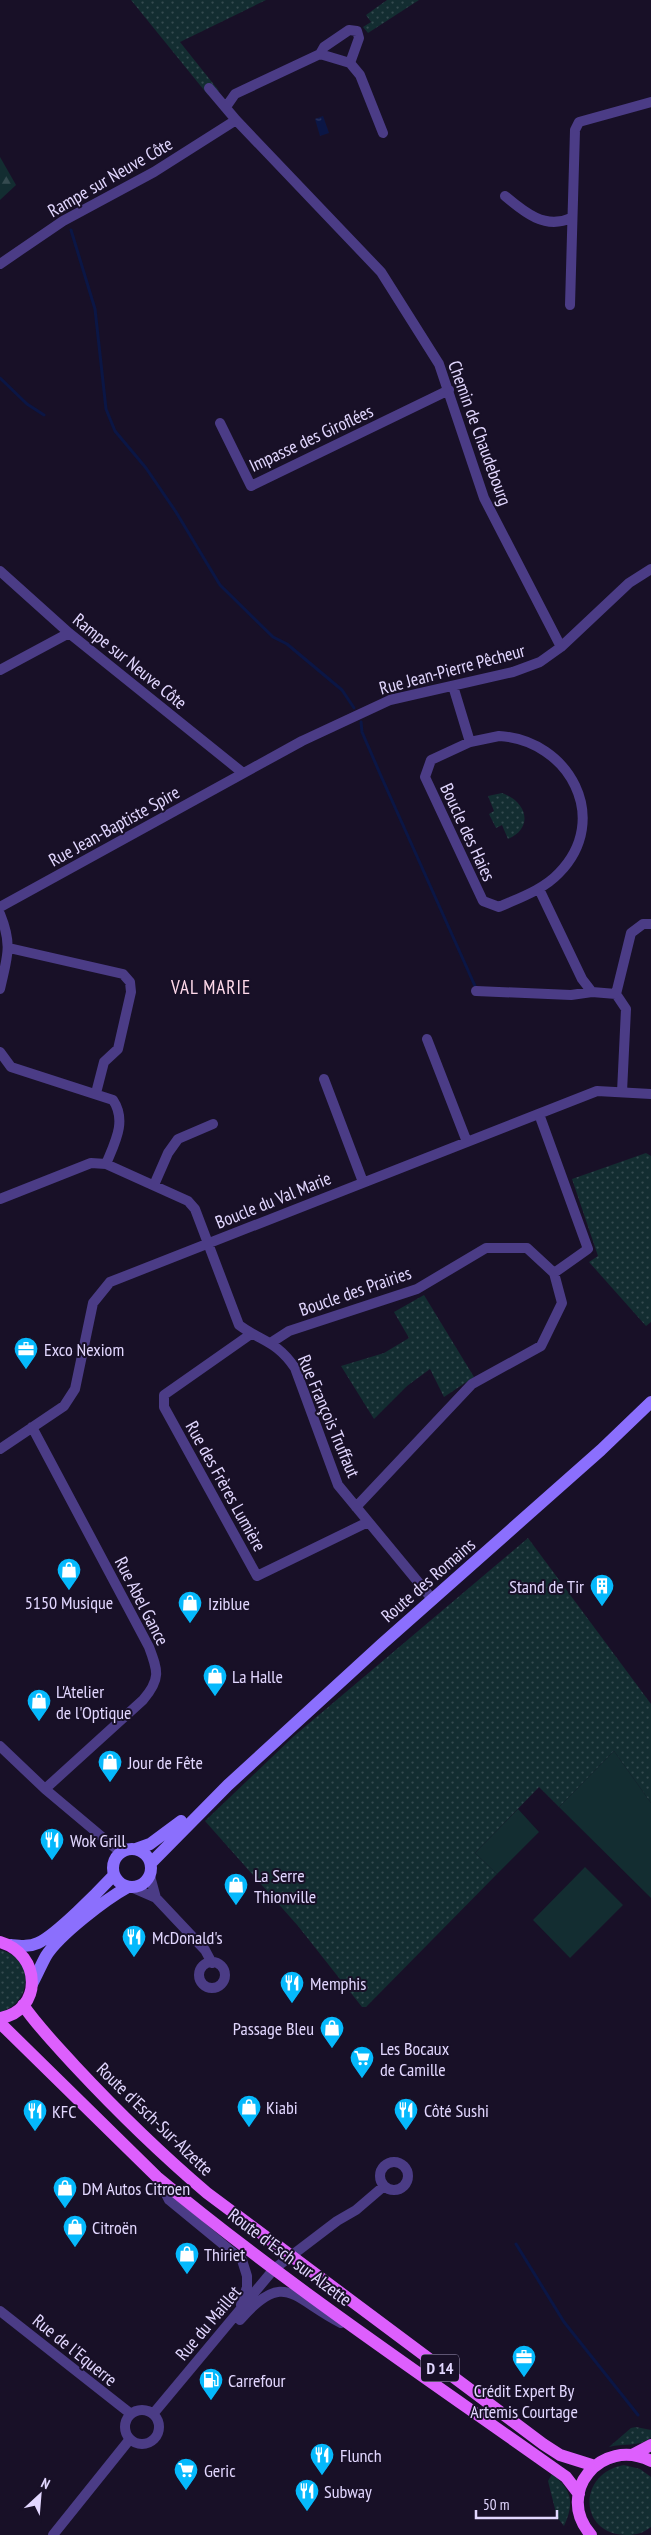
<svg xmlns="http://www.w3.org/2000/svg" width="651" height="2535" font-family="'PT Sans Narrow',sans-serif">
	<defs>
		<pattern id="grass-dots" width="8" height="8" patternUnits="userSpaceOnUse" patternTransform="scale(1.25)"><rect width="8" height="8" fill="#132d31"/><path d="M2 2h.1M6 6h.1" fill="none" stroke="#354b50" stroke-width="1.8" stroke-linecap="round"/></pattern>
		<pattern id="forest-firs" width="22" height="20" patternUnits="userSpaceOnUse" patternTransform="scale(1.25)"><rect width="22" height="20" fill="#132d31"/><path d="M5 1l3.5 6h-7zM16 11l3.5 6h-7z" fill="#354b50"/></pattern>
		<pattern id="water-ripples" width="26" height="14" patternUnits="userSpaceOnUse" patternTransform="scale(1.25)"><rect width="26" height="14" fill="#0b1645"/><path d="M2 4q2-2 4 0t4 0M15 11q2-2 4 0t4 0" fill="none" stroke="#2e3761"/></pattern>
	</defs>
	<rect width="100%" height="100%" fill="#181027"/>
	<path fill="url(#grass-dots)" d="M 131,0 L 266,0 L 180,42 L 219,91 L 208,95 Z
		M 387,0 L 419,0 L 368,33 L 363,27 L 371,22 L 366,15 Z
		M 502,793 C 526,801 535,827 508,839 L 502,825 L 496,828 L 489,814 L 494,811 L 488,796 Z
		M 646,1153 L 651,1156 L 651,1322 L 646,1326 L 589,1262 L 598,1256 L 572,1179 Z
		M 424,1295 L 474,1377 L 444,1397 L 430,1369 L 407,1386 L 374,1419 L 341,1366 L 384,1353 L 409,1338 L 394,1312 Z
		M 528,1538 L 651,1704 L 651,1803 L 614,1751 L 559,1807 L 539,1787 L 475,1853 L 497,1874 L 366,2007 L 362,2007 L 298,1926 L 205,1821 L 294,1736 Z
		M 0,1950 C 35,1958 33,2003 0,2012 Z
		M 636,2427 L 651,2430 L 651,2438 C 638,2447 624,2443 609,2447 L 631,2428 Z
		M 624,2465 L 640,2469 L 651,2477 L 651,2527 C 643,2533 637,2535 627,2535 C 578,2535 577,2473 624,2465 Z
		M 552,2474 C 573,2490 574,2504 564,2526 L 557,2517 L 548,2481 Z"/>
	<path fill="url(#forest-firs)" d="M 0,157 L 16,185 L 0,200 Z"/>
	<path fill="#132d31" d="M 614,1751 L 651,1803 L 651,1898 L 559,1807 Z
		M 518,1809 L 539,1832 L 497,1874 L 475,1853 Z
		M 585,1867 L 623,1905 L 570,1958 L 533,1920 Z"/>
	<path fill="url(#water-ripples)" d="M 323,116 L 329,133 L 320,136 L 315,119 Z"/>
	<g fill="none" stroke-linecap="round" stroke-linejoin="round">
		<path stroke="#0b1645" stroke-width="3" d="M 71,230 L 95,309 L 106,409 L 115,431 L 146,468 L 176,512 L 220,585 L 273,637 L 287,644 L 342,690 L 354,708
			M 0,378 L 27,404 L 44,415
			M 361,722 L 362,732 L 381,776 L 475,986
			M 516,2244 L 564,2322 L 638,2415"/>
		<path stroke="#4b3c86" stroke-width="10" d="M 320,54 L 350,63 L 360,75 L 383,133
			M 209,88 L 236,120 L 381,272 L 439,364 L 484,498 L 561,647
			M 226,107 L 235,94 L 320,54 L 324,47 L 349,30 L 357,31 L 359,38 L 350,63
			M 505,196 C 524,212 545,230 571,218
			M 0,264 L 63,221 L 154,172 L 236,120
			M 570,305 L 575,130 L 579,122 L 651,102
			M 220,423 L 251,486 L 449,390
			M 0,571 L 69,633 L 243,773
			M 0,670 L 69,633
			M 453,686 L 470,742
			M 499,736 C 569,740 612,819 559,873 C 543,890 519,898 499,907 L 483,901 L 425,777 L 431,760 L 470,742 Z
			M 539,889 L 582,979 L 592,992 L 616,994 L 626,1009 L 622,1092
			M 0,907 L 302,741 L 390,700 L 513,672 L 540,662 L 561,647 L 629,583 L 651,569
			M 0,914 C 13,946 7,957 0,989
			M 9,948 L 123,974 L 130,982 L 131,992 L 118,1049 L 104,1062 L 96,1093
			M 476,991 L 571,995 L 592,992
			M 616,994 L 631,933 L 643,924 L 651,924
			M 427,1039 L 467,1142
			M 0,1052 L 11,1067 L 113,1100 C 127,1121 115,1142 106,1164
			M 324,1079 L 363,1182
			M 539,1114 L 588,1249 L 554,1273
			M 154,1185 L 168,1153 L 178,1139 L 213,1124
			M 0,1199 L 91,1163 L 106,1164 L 188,1201 L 195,1209 L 239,1325 C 262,1342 277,1341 295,1368 L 338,1485 L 433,1600
			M 251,1334 L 164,1395 L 164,1407 L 257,1576 L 368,1522
			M 272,1342 L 289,1331 L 417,1289 L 486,1248 L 527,1248 L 554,1273 L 562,1303 L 541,1346 L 472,1384 L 356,1507
			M 32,1427 L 149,1647 C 158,1671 161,1679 143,1700 L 45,1789
			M 0,1449 L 64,1406 L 75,1389 L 93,1303 L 110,1282 L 597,1091 L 651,1094
			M 0,1746 L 45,1789 L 120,1852
			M 150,1876 L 156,1898
			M 133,1888 L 156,1898 L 205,1950 L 212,1963
			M199 1975a13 13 0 1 1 26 0a13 13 0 1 1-26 0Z
			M380 2176a14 14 0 1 1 28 0a14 14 0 1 1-28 0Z
			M 159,2180 L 169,2200 L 242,2260 L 247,2276 L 247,2287 L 241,2305
			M 0,2311 L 131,2414
			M 240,2320 C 285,2268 293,2299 341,2323
			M125 2427a17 17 0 1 1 34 0a17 17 0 1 1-34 0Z
			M 153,2414 L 274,2269 L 337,2221 L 356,2210 L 384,2186
			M 53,2535 L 130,2439"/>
		<path stroke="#8b6ffd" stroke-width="12" d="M113 1868a19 19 0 1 1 38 0a19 19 0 1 1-38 0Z
			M 136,1849 L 150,1844 L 181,1821
			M 151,1863 L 228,1785 L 382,1644 L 601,1450 L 651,1402
			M 11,1945 C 21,1946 29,1947 38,1943 C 56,1935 99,1891 114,1875
			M 32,1984 C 37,1975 41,1965 46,1956 C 59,1935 106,1899 128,1887"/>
		<path stroke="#dd5ffd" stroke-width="12" d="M 0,1942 C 42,1954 43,2011 0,2018
			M 23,2005 C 38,2027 57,2046 75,2066 C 117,2111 160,2153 207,2193 L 543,2444 L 560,2455 L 595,2466
			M 0,2023 L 157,2177 C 287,2285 428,2379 566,2477 L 579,2494
			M 632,2455 L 651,2445
			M 591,2535 C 554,2493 601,2436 651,2461"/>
	</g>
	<defs>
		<symbol id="office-pin" viewBox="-11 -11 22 30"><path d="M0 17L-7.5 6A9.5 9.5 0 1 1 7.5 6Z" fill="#05b9fc" stroke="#181027"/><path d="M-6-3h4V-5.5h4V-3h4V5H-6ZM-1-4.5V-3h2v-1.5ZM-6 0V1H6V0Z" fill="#fff"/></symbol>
		<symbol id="shop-pin" viewBox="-11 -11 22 30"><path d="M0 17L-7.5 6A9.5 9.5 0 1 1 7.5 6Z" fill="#05b9fc" stroke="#181027"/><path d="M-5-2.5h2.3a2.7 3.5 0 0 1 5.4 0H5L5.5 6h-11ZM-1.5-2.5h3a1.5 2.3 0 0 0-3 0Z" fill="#fff"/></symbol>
		<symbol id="building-pin" viewBox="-11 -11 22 30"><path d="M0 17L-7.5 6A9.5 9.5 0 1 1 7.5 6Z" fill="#05b9fc" stroke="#181027"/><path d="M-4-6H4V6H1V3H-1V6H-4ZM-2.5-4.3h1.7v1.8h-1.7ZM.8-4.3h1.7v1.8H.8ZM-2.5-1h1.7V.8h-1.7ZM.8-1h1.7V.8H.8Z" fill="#fff"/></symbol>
		<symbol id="restaurant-pin" viewBox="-11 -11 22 30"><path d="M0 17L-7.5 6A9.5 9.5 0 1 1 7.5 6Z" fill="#05b9fc" stroke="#181027"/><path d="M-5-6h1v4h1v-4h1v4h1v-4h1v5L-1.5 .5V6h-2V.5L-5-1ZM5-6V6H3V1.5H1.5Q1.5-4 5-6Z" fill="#fff"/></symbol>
		<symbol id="supermarket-pin" viewBox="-11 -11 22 30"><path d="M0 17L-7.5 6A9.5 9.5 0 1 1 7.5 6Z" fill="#05b9fc" stroke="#181027"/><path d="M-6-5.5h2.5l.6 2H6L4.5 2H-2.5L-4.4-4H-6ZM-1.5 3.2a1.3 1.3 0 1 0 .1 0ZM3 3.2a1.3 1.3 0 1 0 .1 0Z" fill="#fff"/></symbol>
		<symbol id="fuel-pin" viewBox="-11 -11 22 30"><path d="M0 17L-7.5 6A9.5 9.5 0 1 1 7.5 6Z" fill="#05b9fc" stroke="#181027"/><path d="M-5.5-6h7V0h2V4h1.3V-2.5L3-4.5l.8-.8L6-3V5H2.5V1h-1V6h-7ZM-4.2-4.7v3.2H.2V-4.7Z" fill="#fff"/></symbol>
	</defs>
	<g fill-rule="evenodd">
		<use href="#office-pin" x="12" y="1335" width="28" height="38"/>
		<use href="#shop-pin" x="55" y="1556" width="28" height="38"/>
		<use href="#building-pin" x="588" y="1572" width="28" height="38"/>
		<use href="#shop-pin" x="176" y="1589" width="28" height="38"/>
		<use href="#shop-pin" x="201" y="1662" width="28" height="38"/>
		<use href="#shop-pin" x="25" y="1687" width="28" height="38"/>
		<use href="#shop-pin" x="96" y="1748" width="28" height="38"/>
		<use href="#restaurant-pin" x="38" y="1826" width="28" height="38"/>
		<use href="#shop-pin" x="222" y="1871" width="28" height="38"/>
		<use href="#restaurant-pin" x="120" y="1923" width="28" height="38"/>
		<use href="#restaurant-pin" x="278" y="1969" width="28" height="38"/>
		<use href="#shop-pin" x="318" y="2014" width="28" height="38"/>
		<use href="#supermarket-pin" x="348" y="2044" width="28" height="38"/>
		<use href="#shop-pin" x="235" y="2093" width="28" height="38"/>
		<use href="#restaurant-pin" x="392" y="2096" width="28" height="38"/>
		<use href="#restaurant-pin" x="21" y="2097" width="28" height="38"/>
		<use href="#shop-pin" x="51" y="2174" width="28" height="38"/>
		<use href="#shop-pin" x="61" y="2213" width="28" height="38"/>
		<use href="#shop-pin" x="173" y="2240" width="28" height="38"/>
		<use href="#office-pin" x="510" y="2343" width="28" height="38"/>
		<use href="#fuel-pin" x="197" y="2366" width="28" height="38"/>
		<use href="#restaurant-pin" x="308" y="2441" width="28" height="38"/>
		<use href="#supermarket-pin" x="172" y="2456" width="28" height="38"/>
		<use href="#restaurant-pin" x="293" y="2477" width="28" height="38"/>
	</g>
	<g text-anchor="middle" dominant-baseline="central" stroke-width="4" stroke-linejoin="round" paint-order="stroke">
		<rect fill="#181027" stroke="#a59bbe" stroke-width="1" x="421" y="2354.5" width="38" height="27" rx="4"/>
		<g font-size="16" font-weight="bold" fill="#e2d7ff">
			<text x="440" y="2368">D 14</text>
		</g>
		<g font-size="18" fill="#e2d7ff" stroke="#181027">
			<text transform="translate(110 177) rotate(-30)">Rampe sur Neuve Côte</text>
			<text transform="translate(480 433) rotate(70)">Chemin de Chaudebourg</text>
			<text transform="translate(311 438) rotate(-25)">Impasse des Giroflées</text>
			<text transform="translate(130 661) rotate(39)">Rampe sur Neuve Côte</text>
			<text transform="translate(452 669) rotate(-15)">Rue Jean-Pierre Pêcheur</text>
			<text transform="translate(114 826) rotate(-29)">Rue Jean-Baptiste Spire</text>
			<text transform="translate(468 832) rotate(65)">Boucle des Haies</text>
			<text transform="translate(273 1200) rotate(-22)">Boucle du Val Marie</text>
			<text transform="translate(355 1291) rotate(-19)">Boucle des Prairies</text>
			<text transform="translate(329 1416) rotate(67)">Rue François Truffaut</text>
			<text transform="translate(226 1486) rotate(61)">Rue des Frères Lumière</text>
			<text transform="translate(428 1580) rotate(-41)">Route des Romains</text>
			<text transform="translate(142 1601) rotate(63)">Rue Abel Gance</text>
			<text transform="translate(155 2119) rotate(44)">Route d'Esch-Sur-Alzette</text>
			<text transform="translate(290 2257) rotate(37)">Route d'Esch sur Alzette</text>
			<text transform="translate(208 2323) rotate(-50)">Rue du Maillet</text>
			<text transform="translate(75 2350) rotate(39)">Rue de l'Equerre</text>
		</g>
		<g font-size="18" fill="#e2d7ff" stroke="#181027" text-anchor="start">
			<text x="44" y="1349">Exco Nexiom</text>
			<text x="584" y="1586" text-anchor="end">Stand de Tir</text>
			<text x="69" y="1602" text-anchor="middle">5150 Musique</text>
			<text x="208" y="1603">Iziblue</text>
			<text x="232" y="1676">La Halle</text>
			<text x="56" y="1691">L'Atelier<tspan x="56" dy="21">de l'Optique</tspan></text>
			<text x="128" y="1762">Jour de Fête</text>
			<text x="70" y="1840">Wok Grill</text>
			<text x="254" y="1875">La Serre<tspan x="254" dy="21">Thionville</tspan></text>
			<text x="152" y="1937">McDonald's</text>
			<text x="310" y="1983">Memphis</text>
			<text x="314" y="2028" text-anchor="end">Passage Bleu</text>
			<text x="380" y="2048">Les Bocaux<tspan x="380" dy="21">de Camille</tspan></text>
			<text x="266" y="2107">Kiabi</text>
			<text x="424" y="2110">Côté Sushi</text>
			<text x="52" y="2111">KFC</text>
			<text x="82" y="2188">DM Autos Citroen</text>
			<text x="92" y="2227">Citroën</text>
			<text x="204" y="2254">Thiriet</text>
			<text x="228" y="2380">Carrefour</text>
			<text x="524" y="2390" text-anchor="middle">Crédit Expert By<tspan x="524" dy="21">Artemis Courtage</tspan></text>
			<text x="340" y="2455">Flunch</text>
			<text x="204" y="2470">Geric</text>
			<text x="324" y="2491">Subway</text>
		</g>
		<g font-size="19" letter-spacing="1" fill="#ffd9ea" stroke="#181027">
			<text x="211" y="987">VAL MARIE</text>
		</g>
	</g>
	<g transform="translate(40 2495) rotate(26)" stroke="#181027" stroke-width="4" paint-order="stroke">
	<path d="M0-4L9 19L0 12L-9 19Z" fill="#e2d7ff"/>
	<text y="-8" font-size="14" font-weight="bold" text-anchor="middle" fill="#e2d7ff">N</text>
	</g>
	<path d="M476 2510v8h81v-8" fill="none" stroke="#e2d7ff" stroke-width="2.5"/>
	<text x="483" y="2510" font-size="15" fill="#e2d7ff" stroke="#181027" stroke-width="4" paint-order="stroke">50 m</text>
</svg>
